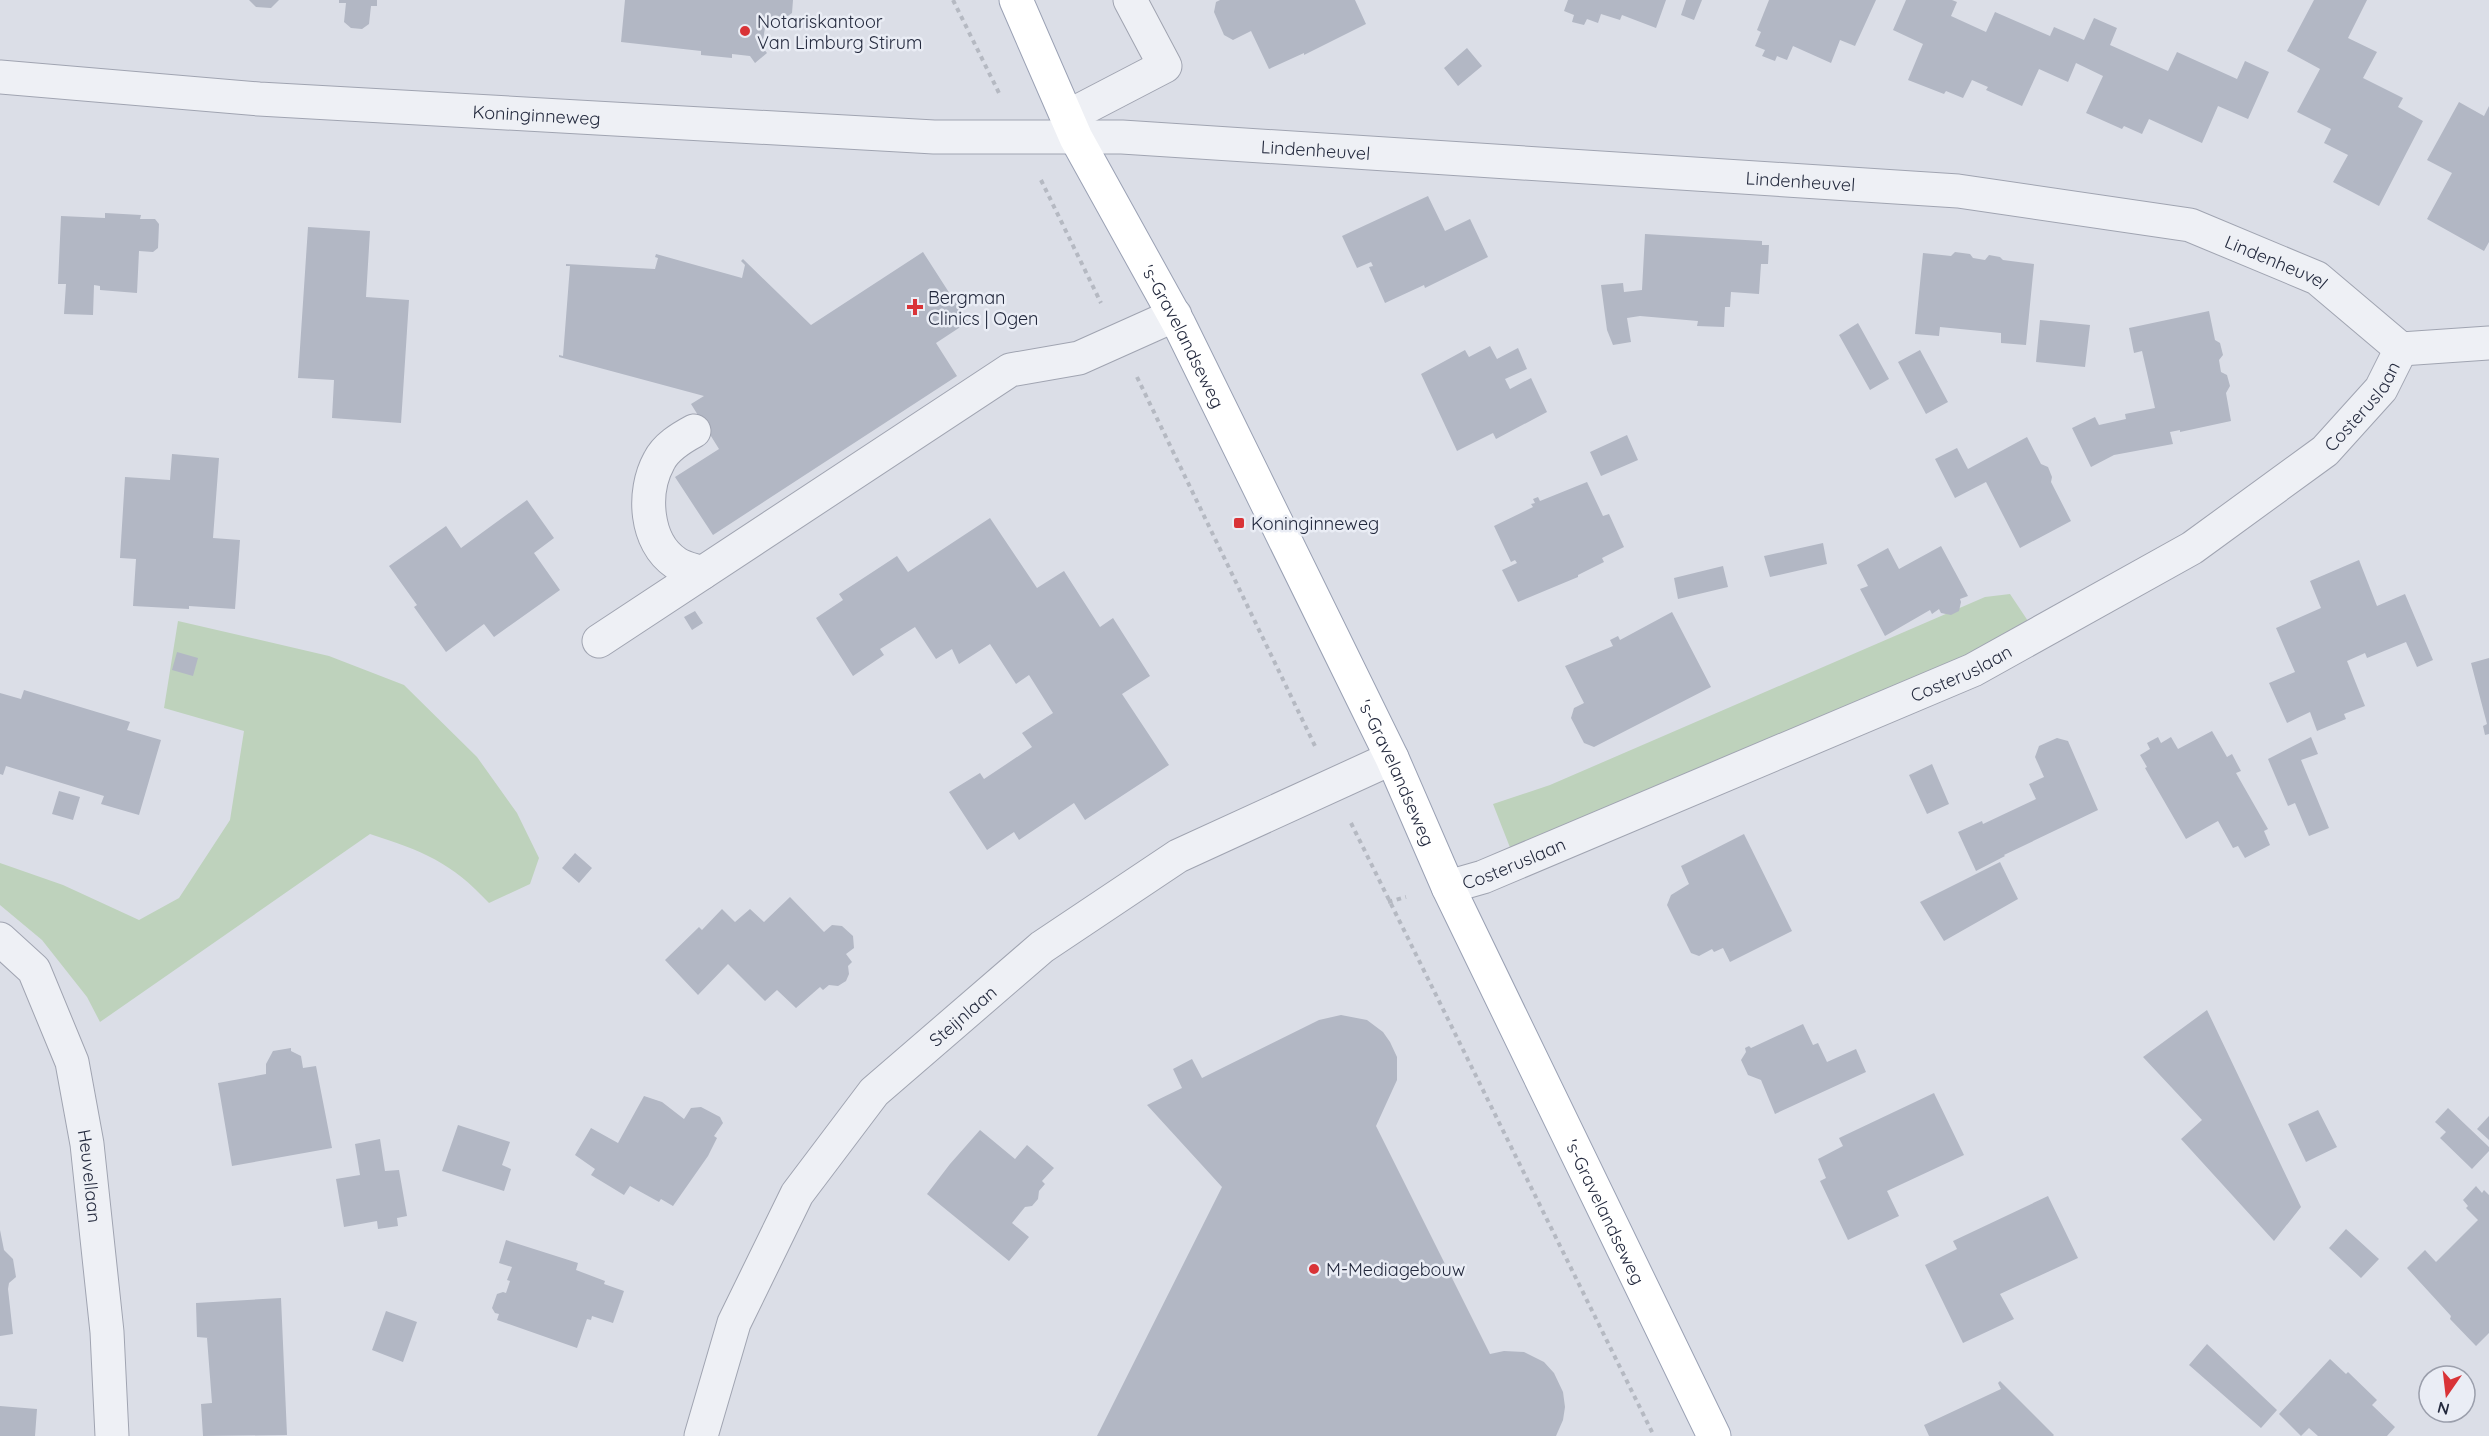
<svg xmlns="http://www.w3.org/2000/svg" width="2489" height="1436" font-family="Quicksand,sans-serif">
	<rect width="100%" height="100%" fill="#dbdee7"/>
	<path fill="#bed2bc" d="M 2010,594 L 2030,624 L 1891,697 L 1511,850 L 1493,804 L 1550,785 L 1985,597 Z
		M 178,621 L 329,656 L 404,685 L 477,757 L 517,813 L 539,858 L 530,884 L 489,903 C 451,862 423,851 370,834 L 100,1022 L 87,997 L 42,940 L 0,905 L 0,863 L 63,885 L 139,920 L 179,898 L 230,820 L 244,731 L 164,708 Z"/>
	<path fill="#b2b7c4" d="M 249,0 L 279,0 L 271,8 L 256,7 Z
		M 339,0 L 377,0 L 377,6 L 371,6 L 369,24 L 362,29 L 351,28 L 344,22 L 346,3 L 339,3 Z
		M 625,0 L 793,0 L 792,13 L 785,18 L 774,17 L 772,21 L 766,21 L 762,47 L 767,53 L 755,63 L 750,56 L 732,54 L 732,58 L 701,55 L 701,51 L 621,42 Z
		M 1220,0 L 1355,0 L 1366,24 L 1304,55 L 1304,53 L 1269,69 L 1251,31 L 1233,40 L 1224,35 L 1214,12 L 1216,2 Z
		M 1568,0 L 1666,0 L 1656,28 L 1622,15 L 1620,20 L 1601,14 L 1598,23 L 1587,19 L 1584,25 L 1572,22 L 1574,15 L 1564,11 Z
		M 1686,0 L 1702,0 L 1694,20 L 1681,15 Z
		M 1769,0 L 1876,0 L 1855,46 L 1840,40 L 1831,63 L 1793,46 L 1787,60 L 1777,56 L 1775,61 L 1762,56 L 1765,50 L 1755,46 L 1761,32 L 1757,30 Z
		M 1906,0 L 1952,0 L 1957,2 L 1951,16 L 1986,32 L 1995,12 L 2050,36 L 2054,27 L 2084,40 L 2094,18 L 2117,28 L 2110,45 L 2168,71 L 2177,52 L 2237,79 L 2245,61 L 2269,72 L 2248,119 L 2218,106 L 2202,143 L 2149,119 L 2142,134 L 2124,126 L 2122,129 L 2086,113 L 2103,76 L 2076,63 L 2068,82 L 2039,69 L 2022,106 L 1986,90 L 1988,87 L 1972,80 L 1963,98 L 1946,91 L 1944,94 L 1908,80 L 1923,44 L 1893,30 Z
		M 2314,0 L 2367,0 L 2348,38 L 2377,52 L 2363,78 L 2403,98 L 2398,107 L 2423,121 L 2379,206 L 2333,182 L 2348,155 L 2324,143 L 2331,129 L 2297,112 L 2320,69 L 2287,51 Z
		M 1467,48 L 1482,66 L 1458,86 L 1444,68 Z
		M 2459,102 L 2484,116 L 2489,106 L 2489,242 L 2484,251 L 2427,219 L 2452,173 L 2427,160 Z
		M 1428,196 L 1445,231 L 1470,219 L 1488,257 L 1425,288 L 1424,285 L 1385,303 L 1369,267 L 1373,266 L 1371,262 L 1357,268 L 1342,236 Z
		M 105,213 L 141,215 L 140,219 L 155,219 L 159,224 L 158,248 L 153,252 L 139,251 L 137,293 L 100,290 L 100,286 L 94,285 L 93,315 L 64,314 L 66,284 L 58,284 L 61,216 L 105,218 Z
		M 308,227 L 370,231 L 366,297 L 409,300 L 401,423 L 332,418 L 334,380 L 298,378 Z
		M 1645,234 L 1762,241 L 1762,245 L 1769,245 L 1768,264 L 1761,264 L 1759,294 L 1731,292 L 1730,307 L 1725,307 L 1724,327 L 1697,326 L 1698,321 L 1640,316 L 1627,318 L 1631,342 L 1613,345 L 1607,330 L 1601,285 L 1623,283 L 1624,292 L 1642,290 Z
		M 923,252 L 968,322 L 936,343 L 957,376 L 713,535 L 675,477 L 719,449 L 691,404 L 704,396 L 559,357 L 559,355 L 563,356 L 570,266 L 566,266 L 566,264 L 655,269 L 658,258 L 655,257 L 656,254 L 742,278 L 745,265 L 741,261 L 743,259 L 811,325 Z
		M 1955,252 L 1970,254 L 1973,258 L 1985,260 L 1989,255 L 2000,257 L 2003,260 L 2034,264 L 2026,345 L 2001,343 L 2001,333 L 1940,327 L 1939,336 L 1915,334 L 1923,253 L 1951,256 Z
		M 2209,311 L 2215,340 L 2220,343 L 2223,355 L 2219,360 L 2221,372 L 2227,375 L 2230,386 L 2226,393 L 2231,421 L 2180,432 L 2180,430 L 2170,432 L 2173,444 L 2114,455 L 2091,467 L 2072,428 L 2095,417 L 2099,425 L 2126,419 L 2125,414 L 2155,408 L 2142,351 L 2134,353 L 2129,328 Z
		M 2040,320 L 2090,325 L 2085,367 L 2036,362 Z
		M 1858,323 L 1889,379 L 1870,390 L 1839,335 Z
		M 1490,346 L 1497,359 L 1518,348 L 1527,369 L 1505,379 L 1510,389 L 1531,378 L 1547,412 L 1496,439 L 1493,433 L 1457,451 L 1421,374 L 1465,350 L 1469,357 Z
		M 1920,350 L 1948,402 L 1926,414 L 1898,362 Z
		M 1627,435 L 1638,460 L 1601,476 L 1590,452 Z
		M 2027,437 L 2041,464 L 2048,467 L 2052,477 L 2051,482 L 2071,521 L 2020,548 L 1986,482 L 1955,498 L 1935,459 L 1957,448 L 1968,469 Z
		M 172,454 L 219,458 L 213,538 L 240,540 L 235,609 L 189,606 L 189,609 L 133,606 L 136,559 L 120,558 L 125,477 L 170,480 Z
		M 1587,482 L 1603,516 L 1609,514 L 1624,547 L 1602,558 L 1604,562 L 1578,575 L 1578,577 L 1518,602 L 1502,570 L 1517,563 L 1515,560 L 1511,562 L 1494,526 L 1533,507 L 1531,504 L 1535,503 L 1533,499 L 1538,497 L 1540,501 Z
		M 527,500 L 554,538 L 534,553 L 560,590 L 494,637 L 484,624 L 446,652 L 414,607 L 417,605 L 389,566 L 446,526 L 461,548 Z
		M 990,518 L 1037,588 L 1064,571 L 1100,627 L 1113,618 L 1150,676 L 1122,694 L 1169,765 L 1085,820 L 1074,803 L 1019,840 L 1014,832 L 987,850 L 949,792 L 980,773 L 984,779 L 1032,747 L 1022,733 L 1053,713 L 1029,675 L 1016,684 L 990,644 L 959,664 L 952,649 L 936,659 L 915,627 L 880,649 L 884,655 L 853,676 L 816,618 L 843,600 L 839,594 L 897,556 L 908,572 Z
		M 1823,543 L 1827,564 L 1770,577 L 1764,556 Z
		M 1941,546 L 1968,596 L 1960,599 L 1961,602 L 1959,611 L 1951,615 L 1941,613 L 1939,609 L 1932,614 L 1930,610 L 1885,636 L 1860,589 L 1868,586 L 1857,565 L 1888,548 L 1899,569 Z
		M 2359,560 L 2377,606 L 2405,594 L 2433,660 L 2417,667 L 2406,642 L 2367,658 L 2365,653 L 2347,661 L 2365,706 L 2344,714 L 2346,719 L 2317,731 L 2310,712 L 2287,723 L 2269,683 L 2295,672 L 2276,628 L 2321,608 L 2310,581 Z
		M 1723,566 L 1728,587 L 1678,599 L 1674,578 Z
		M 695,611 L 703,623 L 692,630 L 684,617 Z
		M 1672,612 L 1711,687 L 1594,747 L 1584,743 L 1571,718 L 1574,708 L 1584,703 L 1565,666 L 1613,646 L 1610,640 L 1618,636 L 1620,640 Z
		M 177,652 L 198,658 L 193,676 L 172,670 Z
		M 2489,658 L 2489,734 L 2485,735 L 2483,726 L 2487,724 L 2471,663 Z
		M 24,690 L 130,722 L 127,730 L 161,740 L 139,815 L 101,804 L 104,796 L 6,766 L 3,775 L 0,774 L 0,693 L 21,699 Z
		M 2212,731 L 2227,757 L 2232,754 L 2241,771 L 2236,773 L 2268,829 L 2264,831 L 2270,845 L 2245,858 L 2238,846 L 2233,848 L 2218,821 L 2186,839 L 2145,768 L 2147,767 L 2140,755 L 2150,749 L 2147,743 L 2158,737 L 2161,743 L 2171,737 L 2178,749 Z
		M 2311,737 L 2318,754 L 2301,760 L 2329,828 L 2309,836 L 2295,803 L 2288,806 L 2268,759 Z
		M 2057,738 L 2068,741 L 2098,810 L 2004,855 L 2005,856 L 1976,871 L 1958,832 L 1982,821 L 1983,824 L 2036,799 L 2029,784 L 2044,777 L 2035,757 L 2039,746 Z
		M 1932,764 L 1949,804 L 1927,814 L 1909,775 Z
		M 59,791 L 80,797 L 73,820 L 52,814 Z
		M 1744,834 L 1792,931 L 1730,962 L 1723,948 L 1714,952 L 1712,949 L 1699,956 L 1691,953 L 1667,905 L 1671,895 L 1689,884 L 1681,866 Z
		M 575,853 L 592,868 L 579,883 L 562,868 Z
		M 2000,862 L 2018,899 L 1944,941 L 1920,902 Z
		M 790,897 L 824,932 L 832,925 L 842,926 L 853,936 L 854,948 L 846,954 L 852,962 L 848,966 L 849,974 L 846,981 L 838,986 L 829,985 L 823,990 L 820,987 L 796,1008 L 777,990 L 765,1001 L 728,964 L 698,995 L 665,960 L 699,927 L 702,930 L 722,909 L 735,922 L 750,909 L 764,922 Z
		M 2207,1010 L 2301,1207 L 2274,1241 L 2181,1139 L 2202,1120 L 2143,1057 Z
		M 1341,1015 L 1367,1020 L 1383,1032 L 1390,1042 L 1397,1057 L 1397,1080 L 1376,1126 L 1490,1354 L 1504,1351 L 1524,1352 L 1544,1362 L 1554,1373 L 1563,1392 L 1565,1407 L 1563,1420 L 1556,1436 L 1097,1436 L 1222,1187 L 1147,1105 L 1182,1088 L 1173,1069 L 1192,1059 L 1202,1078 L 1319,1020 Z
		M 1803,1024 L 1813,1045 L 1818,1043 L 1827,1062 L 1856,1049 L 1866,1072 L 1775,1114 L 1761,1080 L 1748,1075 L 1741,1060 L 1746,1052 L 1745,1048 L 1749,1046 L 1751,1048 Z
		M 291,1048 L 291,1051 L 301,1056 L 303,1068 L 316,1066 L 332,1148 L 232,1166 L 218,1083 L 266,1074 L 266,1064 L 273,1051 Z
		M 1934,1093 L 1964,1155 L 1887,1191 L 1899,1216 L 1848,1240 L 1820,1181 L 1826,1178 L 1818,1159 L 1843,1146 L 1839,1138 Z
		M 644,1096 L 662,1102 L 684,1119 L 691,1108 L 701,1107 L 720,1117 L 723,1123 L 714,1136 L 717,1138 L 708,1156 L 673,1206 L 661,1199 L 659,1202 L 630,1186 L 624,1195 L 591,1175 L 595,1169 L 575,1155 L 591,1128 L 618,1143 Z
		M 2448,1108 L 2489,1147 L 2489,1151 L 2472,1169 L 2440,1138 L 2446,1132 L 2435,1122 Z
		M 2318,1110 L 2337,1147 L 2306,1162 L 2288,1124 Z
		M 2489,1116 L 2489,1140 L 2477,1129 Z
		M 458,1125 L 510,1142 L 502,1165 L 511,1169 L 504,1191 L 442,1171 Z
		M 980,1130 L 1015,1159 L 1027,1145 L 1054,1168 L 1042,1181 L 1045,1184 L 1039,1191 L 1038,1199 L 1032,1206 L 1025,1207 L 1012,1223 L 1029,1237 L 1009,1261 L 927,1194 L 950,1164 Z
		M 380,1139 L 385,1171 L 399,1170 L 407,1216 L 397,1218 L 398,1226 L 378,1229 L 377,1221 L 344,1227 L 336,1179 L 360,1175 L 355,1144 Z
		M 2476,1186 L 2482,1193 L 2484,1190 L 2489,1195 L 2489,1333 L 2476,1346 L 2450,1319 L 2451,1316 L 2407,1268 L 2425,1250 L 2436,1262 L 2478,1220 L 2466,1208 L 2468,1206 L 2463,1200 Z
		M 2048,1196 L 2078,1258 L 2000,1294 L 2014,1319 L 1963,1343 L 1925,1265 L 1957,1249 L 1953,1241 Z
		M 2346,1229 L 2379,1259 L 2361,1278 L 2329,1248 Z
		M 0,1230 L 4,1250 L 13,1259 L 16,1277 L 9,1283 L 8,1289 L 13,1334 L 0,1336 Z
		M 506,1240 L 578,1263 L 576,1270 L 605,1281 L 604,1284 L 624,1291 L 613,1323 L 592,1316 L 591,1320 L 587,1319 L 577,1348 L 497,1320 L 499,1314 L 495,1313 L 492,1308 L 497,1294 L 503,1292 L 506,1293 L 510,1281 L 507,1280 L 512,1267 L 499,1263 Z
		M 281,1298 L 287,1435 L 203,1436 L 201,1404 L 212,1403 L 207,1338 L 209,1338 L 197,1337 L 196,1303 Z
		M 386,1311 L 417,1322 L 403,1362 L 372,1350 Z
		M 2207,1344 L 2277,1410 L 2261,1428 L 2189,1365 Z
		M 2330,1359 L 2346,1374 L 2348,1372 L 2377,1400 L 2372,1405 L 2395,1427 L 2387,1436 L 2318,1436 L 2309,1428 L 2301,1436 L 2279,1414 Z
		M 2000,1381 L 2054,1435 L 2053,1436 L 1929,1436 L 1924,1425 L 2001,1389 L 1998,1383 Z
		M 0,1406 L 37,1409 L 35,1436 L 0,1436 Z"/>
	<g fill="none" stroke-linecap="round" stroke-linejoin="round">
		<defs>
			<g id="minor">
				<path id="s1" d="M 0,77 L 259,99 L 934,137 L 1122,137 L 1958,191 L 2190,225 L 2317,278 L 2401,349 L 2489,343"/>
				<path d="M 1067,117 L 1165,66 L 1130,0"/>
				<path d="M 694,431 C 681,438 666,447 659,461 C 642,492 645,542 676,563 C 683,568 694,570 702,573"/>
				<path d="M 599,641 L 1010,370 L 1079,358 L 1175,315"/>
				<path id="s2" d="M 1448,887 L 1483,877 L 1973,670 L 2192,548 L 2325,451 L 2381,389 L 2401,349"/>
				<path id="s3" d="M 0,939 L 34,970 L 72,1062 L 87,1144 L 107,1332 L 112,1436"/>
				<path id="s4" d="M 701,1436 L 734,1323 L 797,1194 L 874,1092 L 1042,947 L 1178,856 L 1392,758"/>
			</g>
			<g id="major">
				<path id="s5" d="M 1016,0 L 1076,138 L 1179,324 L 1392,758 L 1448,887 L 1714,1436"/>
			</g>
		</defs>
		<use href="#minor" stroke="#a0a4b1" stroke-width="35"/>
		<use href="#major" stroke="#9aa1b4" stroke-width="35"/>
		<path stroke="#b5b9c2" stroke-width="4" stroke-dasharray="4.5 4.5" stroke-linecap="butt" d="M 953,0 L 1000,95
			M 1041,180 L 1101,303
			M 1137,377 L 1315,746
			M 1351,823 L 1654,1436
			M 1388,902 L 1406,897"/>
		<use href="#minor" stroke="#eef0f5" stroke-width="33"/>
		<use href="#major" stroke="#fff" stroke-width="33"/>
	</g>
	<g fill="#d93337" stroke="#eaedf5" stroke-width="2">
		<circle cx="745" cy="31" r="6"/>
		<path d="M912 298h6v6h6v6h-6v6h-6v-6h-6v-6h6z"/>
		<rect x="1233" y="517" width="12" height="12" rx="3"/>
		<circle cx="1314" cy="1269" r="6"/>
	</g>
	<g text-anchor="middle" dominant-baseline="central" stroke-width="5" stroke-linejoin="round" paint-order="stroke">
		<g font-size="18" fill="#242a3e" stroke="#eaedf5" text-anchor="start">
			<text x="757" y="21">Notariskantoor<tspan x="757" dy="21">Van Limburg Stirum</tspan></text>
			<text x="928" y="297">Bergman<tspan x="928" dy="21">Clinics | Ogen</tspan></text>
			<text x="1251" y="523">Koninginneweg</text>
			<text x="1326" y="1269">M-Mediagebouw</text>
		</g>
		<g font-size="18" fill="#242a3e" stroke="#eaedf5">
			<text stroke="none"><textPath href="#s1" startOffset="538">Koninginneweg</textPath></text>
			<text stroke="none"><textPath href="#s1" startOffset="1318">Lindenheuvel</textPath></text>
			<text stroke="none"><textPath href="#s1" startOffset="1804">Lindenheuvel</textPath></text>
			<text stroke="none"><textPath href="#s1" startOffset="2290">Lindenheuvel</textPath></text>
			<text stroke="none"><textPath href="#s5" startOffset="376">'s-Gravelandseweg</textPath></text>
			<text stroke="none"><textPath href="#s2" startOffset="1042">Costeruslaan</textPath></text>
			<text stroke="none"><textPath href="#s2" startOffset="556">Costeruslaan</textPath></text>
			<text stroke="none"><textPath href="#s5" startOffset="862">'s-Gravelandseweg</textPath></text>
			<text stroke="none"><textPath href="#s2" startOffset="70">Costeruslaan</textPath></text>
			<text stroke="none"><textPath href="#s4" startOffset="506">Steijnlaan</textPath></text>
			<text stroke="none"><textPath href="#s3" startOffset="261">Heuvellaan</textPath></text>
			<text stroke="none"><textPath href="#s5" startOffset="1348">'s-Gravelandseweg</textPath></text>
		</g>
	</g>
	<g transform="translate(2447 1394) rotate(194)"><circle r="28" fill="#eaedf5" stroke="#9b9fac" stroke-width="1.5"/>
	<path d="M0-4.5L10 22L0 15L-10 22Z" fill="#d93337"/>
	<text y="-9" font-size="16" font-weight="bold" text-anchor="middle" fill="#242a3e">N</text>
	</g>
</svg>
